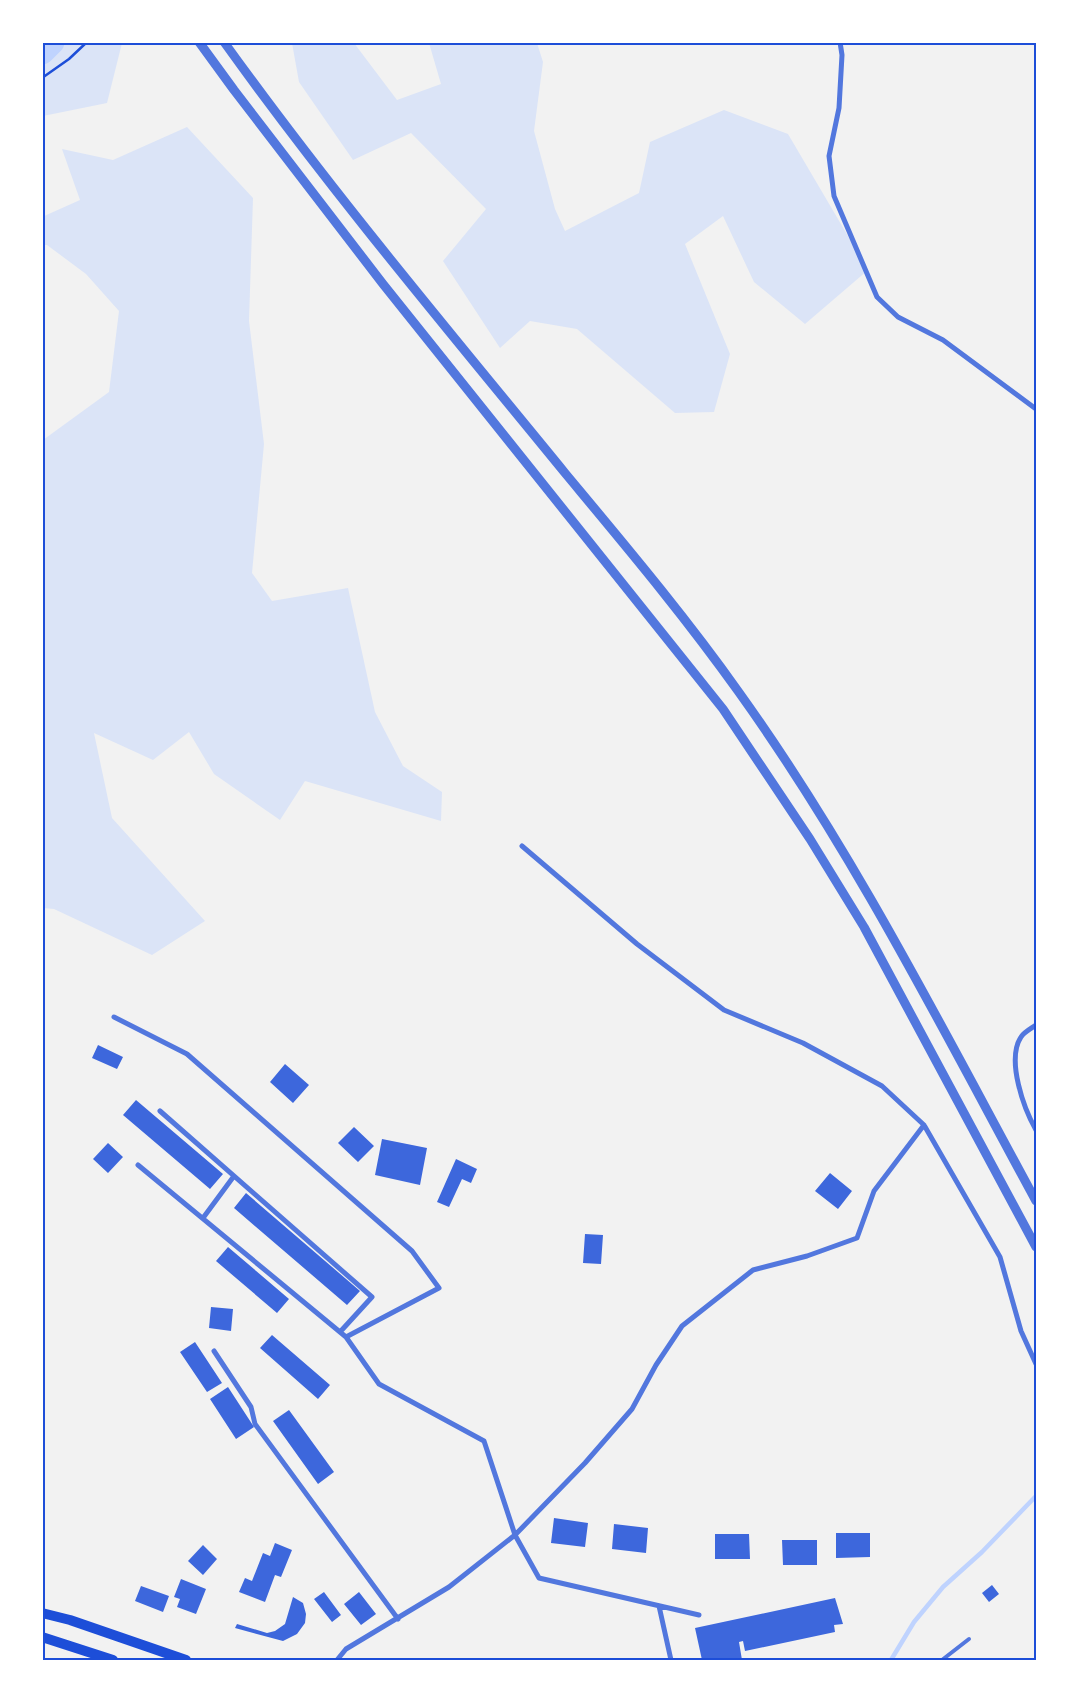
<svg xmlns="http://www.w3.org/2000/svg" width="1079" height="1703" font-family="'Golos Text',sans-serif">
	<rect width="100%" height="100%" fill="#f2f2f2"/>
	<path fill="#dbe4f7" d="M 43,43 L 122,43 L 107,103 L 43,116 Z
		M 292,43 L 354,43 L 397,100 L 441,84 L 429,43 L 537,43 L 543,62 L 534,131 L 555,209 L 565,231 L 639,193 L 650,142 L 724,110 L 788,134 L 868,270 L 805,324 L 754,282 L 723,216 L 685,244 L 730,354 L 714,412 L 675,413 L 577,329 L 530,321 L 500,348 L 443,261 L 486,209 L 411,133 L 353,160 L 299,82 Z
		M 187,127 L 253,198 L 249,321 L 264,444 L 252,573 L 272,601 L 348,588 L 375,712 L 403,766 L 442,792 L 441,821 L 305,781 L 280,820 L 214,774 L 189,732 L 153,760 L 94,733 L 112,818 L 205,921 L 152,955 L 54,909 L 43,908 L 43,440 L 109,392 L 119,311 L 86,274 L 47,245 L 43,245 L 42,217 L 80,200 L 62,149 L 113,160 Z"/>
	<g fill="none" stroke-linecap="round" stroke-linejoin="round">
		<path stroke="#bfd3fe" stroke-width="4.5" d="M 891,1660 L 914,1622 L 943,1587 L 982,1552 L 1036,1496"/>
		<path stroke="#bfd3fe" stroke-width="25" d="M 42,52 L 52,42"/>
	</g>
	<path fill="#3d67dc" d="M 98,1045 L 123,1057 L 117,1069 L 92,1058 Z
		M 285,1064 L 309,1085 L 293,1103 L 270,1082 Z
		M 136,1100 L 223,1174 L 210,1189 L 123,1115 Z
		M 354,1127 L 374,1146 L 358,1162 L 338,1143 Z
		M 382,1139 L 427,1148 L 420,1185 L 375,1175 Z
		M 108,1143 L 123,1157 L 108,1173 L 93,1159 Z
		M 456,1159 L 477,1169 L 471,1183 L 462,1179 L 449,1207 L 437,1202 Z
		M 830,1173 L 852,1191 L 838,1209 L 815,1191 Z
		M 246,1193 L 360,1291 L 347,1305 L 234,1208 Z
		M 585,1234 L 603,1235 L 601,1264 L 583,1263 Z
		M 228,1247 L 289,1299 L 277,1313 L 216,1261 Z
		M 211,1307 L 233,1309 L 231,1331 L 209,1328 Z
		M 272,1335 L 330,1385 L 318,1399 L 260,1348 Z
		M 195,1342 L 222,1383 L 207,1392 L 180,1352 Z
		M 228,1387 L 254,1427 L 236,1439 L 210,1399 Z
		M 289,1410 L 334,1472 L 318,1484 L 273,1421 Z
		M 554,1518 L 588,1523 L 585,1547 L 551,1543 Z
		M 614,1524 L 648,1528 L 646,1553 L 612,1549 Z
		M 836,1533 L 870,1533 L 870,1557 L 836,1558 Z
		M 715,1534 L 749,1534 L 750,1559 L 715,1559 Z
		M 782,1540 L 817,1540 L 817,1565 L 783,1565 Z
		M 275,1543 L 292,1550 L 281,1577 L 275,1575 L 265,1602 L 239,1592 L 245,1578 L 252,1581 L 263,1553 L 270,1556 Z
		M 203,1545 L 217,1559 L 203,1575 L 188,1561 Z
		M 181,1579 L 206,1589 L 196,1614 L 177,1607 L 180,1599 L 174,1597 Z
		M 992,1585 L 999,1594 L 989,1602 L 982,1593 Z
		M 141,1586 L 169,1596 L 163,1612 L 135,1601 Z
		M 324,1592 L 341,1615 L 332,1622 L 314,1599 Z
		M 359,1592 L 376,1614 L 361,1625 L 344,1604 Z
		M 293,1597 L 303,1603 L 306,1614 L 305,1623 L 297,1634 L 283,1641 L 235,1628 L 237,1624 L 267,1633 L 275,1631 L 285,1624 Z
		M 835,1598 L 843,1624 L 834,1625 L 835,1632 L 745,1651 L 743,1641 L 739,1642 L 742,1660 L 702,1660 L 695,1628 Z"/>
	<g fill="none" stroke-linecap="round" stroke-linejoin="round">
		<path stroke="#1d4ed8" stroke-width="2.5" d="M 42,78 L 69,59 L 87,42"/>
		<path stroke="#5277de" stroke-width="4" d="M 942,1660 L 969,1639"/>
		<path stroke="#5277de" stroke-width="5" d="M 840,42 L 842,55 L 839,108 L 829,156 L 834,196 L 877,297 L 898,317 L 943,340 L 1036,409
			M 522,846 L 637,944 L 724,1010 L 803,1043 L 882,1086 L 924,1125 L 1000,1257 L 1021,1331 L 1036,1364
			M 114,1017 L 187,1054 L 412,1251 L 439,1288 L 346,1337
			M 1036,1025 C 1032,1028 1024,1032 1021,1037 C 1006,1060 1024,1109 1036,1130
			M 160,1111 L 372,1297 L 340,1332
			M 138,1165 L 346,1337 L 379,1384 L 484,1441 L 515,1535 L 539,1578 L 699,1615
			M 203,1218 L 234,1176
			M 214,1351 L 251,1407 L 255,1424 L 398,1619
			M 659,1606 L 671,1660
			M 337,1660 L 346,1649 L 449,1587 L 515,1535 L 585,1463 L 632,1409 L 656,1365 L 682,1326 L 753,1270 L 807,1256 L 857,1238 L 874,1191 L 924,1125"/>
		<path stroke="#5277de" stroke-width="9" d="M 199,42 L 234,90 L 383,284 L 723,709 L 810,839 L 864,927 L 1036,1247
			M 224,42 C 331,191 449,331 565,473 C 624,544 684,615 738,691 C 853,851 942,1028 1036,1201"/>
		<path stroke="#1d4ed8" stroke-width="10" d="M 42,1613 L 70,1620 L 186,1660
			M 42,1637 L 113,1660"/>
	</g>
	<rect width="1079" height="1703" fill="none" stroke="#ffffff" stroke-width="88"/>
	<rect x="44" y="44" width="991" height="1615" fill="none" stroke="#1d4ed8" stroke-width="2"/>
</svg>
